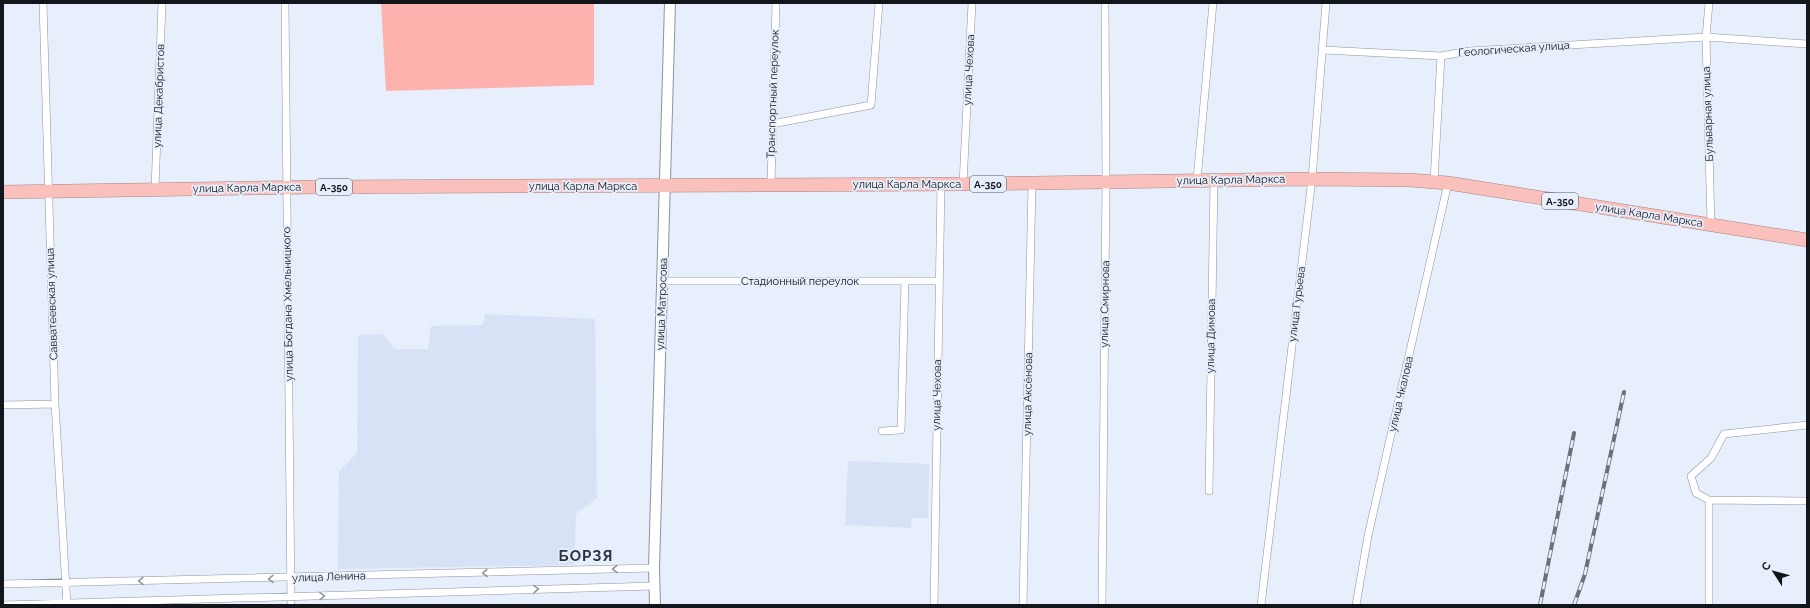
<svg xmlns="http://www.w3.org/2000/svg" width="1810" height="608" font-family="Raleway,sans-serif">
	<rect width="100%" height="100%" fill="#e7eefc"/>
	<path fill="#d7e2f6" d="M 485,314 L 595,319 L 597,498 L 576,514 L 574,565 L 338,569 L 339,472 L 357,453 L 358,335 L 383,334 L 394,349 L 428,349 L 431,326 L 483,325 Z
		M 848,461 L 929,464 L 928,518 L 912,518 L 911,528 L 845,525 Z"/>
	<path fill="#feb2ad" d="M 381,3 L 594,3 L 594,85 L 386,91 Z"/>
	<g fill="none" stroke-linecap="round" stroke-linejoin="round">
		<defs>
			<path id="street" d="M 43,3 L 55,404 L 67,605
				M 285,3 L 291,605
				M 1709,3 L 1706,37 L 1711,225
				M 1323,50 L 1441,56 L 1469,51 L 1706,37 L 1807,44
				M 772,124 L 871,105 L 879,3
				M 1197,180 L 1213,3
				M 1434,181 L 1441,56
				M 771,184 L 776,3
				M 963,184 L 972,3
				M 155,189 L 162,3
				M 662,281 L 938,281
				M 3,405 L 55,404
				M 882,431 L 901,430 L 905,281
				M 1209,491 L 1214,180
				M 1709,500 L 1807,501
				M 3,584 L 654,568
				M 3,605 L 654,586
				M 934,605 L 941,184
				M 1023,605 L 1032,183
				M 1102,605 L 1106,182 L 1105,3
				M 1261,605 L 1312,179 L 1326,3
				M 1356,605 L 1368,536 L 1448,183
				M 1709,605 L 1709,500 L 1696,493 L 1691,476 L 1711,458 L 1724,434 L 1807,425"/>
			<path id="secondary" d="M 655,605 L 654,568 L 670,3"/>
			<path id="highway" d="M 3,192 L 317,187 L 963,184 L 1312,179 L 1409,180 L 1448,183 L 1807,240"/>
		</defs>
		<use href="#street" stroke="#8d94a1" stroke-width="8"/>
		<use href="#secondary" stroke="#8d94a1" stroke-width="12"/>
		<use href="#highway" stroke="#a88483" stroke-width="14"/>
		<use href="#street" stroke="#fff" stroke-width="7"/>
		<use href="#secondary" stroke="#fff" stroke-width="10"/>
		<use href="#highway" stroke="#f9c0bc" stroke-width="13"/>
		<defs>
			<path id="rail" d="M 1540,605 L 1574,433
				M 1574,605 L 1585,574 L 1624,392"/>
		</defs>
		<use href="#rail" stroke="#6c7179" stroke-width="4"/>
		<use href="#rail" stroke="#e7eefc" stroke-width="2.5" stroke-dasharray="8" stroke-linecap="butt"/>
	</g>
	<defs><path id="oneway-chevron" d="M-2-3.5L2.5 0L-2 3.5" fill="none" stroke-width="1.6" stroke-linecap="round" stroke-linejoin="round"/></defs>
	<g stroke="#949698">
		<use href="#oneway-chevron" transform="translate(615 569) rotate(178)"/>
		<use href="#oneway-chevron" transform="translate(485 573) rotate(178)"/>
		<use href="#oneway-chevron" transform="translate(271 579) rotate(179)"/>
		<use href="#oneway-chevron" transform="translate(141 581) rotate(179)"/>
		<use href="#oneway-chevron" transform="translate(536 589) rotate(-2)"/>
		<use href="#oneway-chevron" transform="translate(322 596) rotate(-2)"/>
	</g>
	<g text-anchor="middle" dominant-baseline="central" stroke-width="3.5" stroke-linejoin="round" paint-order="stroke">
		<g fill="#e7eefc" stroke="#52565d" stroke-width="1">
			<rect x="970" y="176" width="36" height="16" rx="3"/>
			<rect x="316" y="179" width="36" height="16" rx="3"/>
			<rect x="1542" y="193" width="36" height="16" rx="3"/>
		</g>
		<g font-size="10" font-weight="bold" fill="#121519">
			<text x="988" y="184">А-350</text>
			<text x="334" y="187">А-350</text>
			<text x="1560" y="201">А-350</text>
		</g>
		<g font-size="11" fill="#121519" stroke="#e7eefc">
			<text transform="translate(1514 49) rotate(-4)">Геологическая улица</text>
			<text transform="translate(969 70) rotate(-87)">улица Чехова</text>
			<text transform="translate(773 94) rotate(-88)">Транспортный переулок</text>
			<text transform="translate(159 96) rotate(-88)">улица Декабристов</text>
			<text transform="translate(1708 114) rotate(-92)">Бульварная улица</text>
			<text transform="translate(1231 180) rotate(-1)">улица Карла Маркса</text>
			<text x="907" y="184">улица Карла Маркса</text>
			<text x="583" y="186">улица Карла Маркса</text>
			<text transform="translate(247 188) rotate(-1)">улица Карла Маркса</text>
			<text transform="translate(1649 215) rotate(9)">улица Карла Маркса</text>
			<text x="800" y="281">Стадионный переулок</text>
			<text transform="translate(52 304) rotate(-92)">Савватеевская улица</text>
			<text transform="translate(288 304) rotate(-91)">улица Богдана Хмельницкого</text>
			<text transform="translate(662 304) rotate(-88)">улица Матросова</text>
			<text transform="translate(1105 304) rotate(-89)">улица Смирнова</text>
			<text transform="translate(1297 304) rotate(-83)">улица Гурьева</text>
			<text transform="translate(1211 336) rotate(-89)">улица Димова</text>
			<text transform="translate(1028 394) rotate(-89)">улица Аксёнова</text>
			<text transform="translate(1401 394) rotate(-77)">улица Чкалова</text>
			<text transform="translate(937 395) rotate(-89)">улица Чехова</text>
			<text transform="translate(329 577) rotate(-2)">улица Ленина</text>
		</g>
		<g font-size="15" font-weight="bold" letter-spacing="1" fill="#2f3540" stroke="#e7eefc">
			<text x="586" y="556">БОРЗЯ</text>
		</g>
	</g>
	<rect width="1810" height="608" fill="none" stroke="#121519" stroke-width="8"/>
	<g transform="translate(1774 572) rotate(306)" stroke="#e7eefc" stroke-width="3" paint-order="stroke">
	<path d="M0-3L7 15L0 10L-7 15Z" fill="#121519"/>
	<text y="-6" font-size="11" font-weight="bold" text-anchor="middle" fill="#121519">С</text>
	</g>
</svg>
